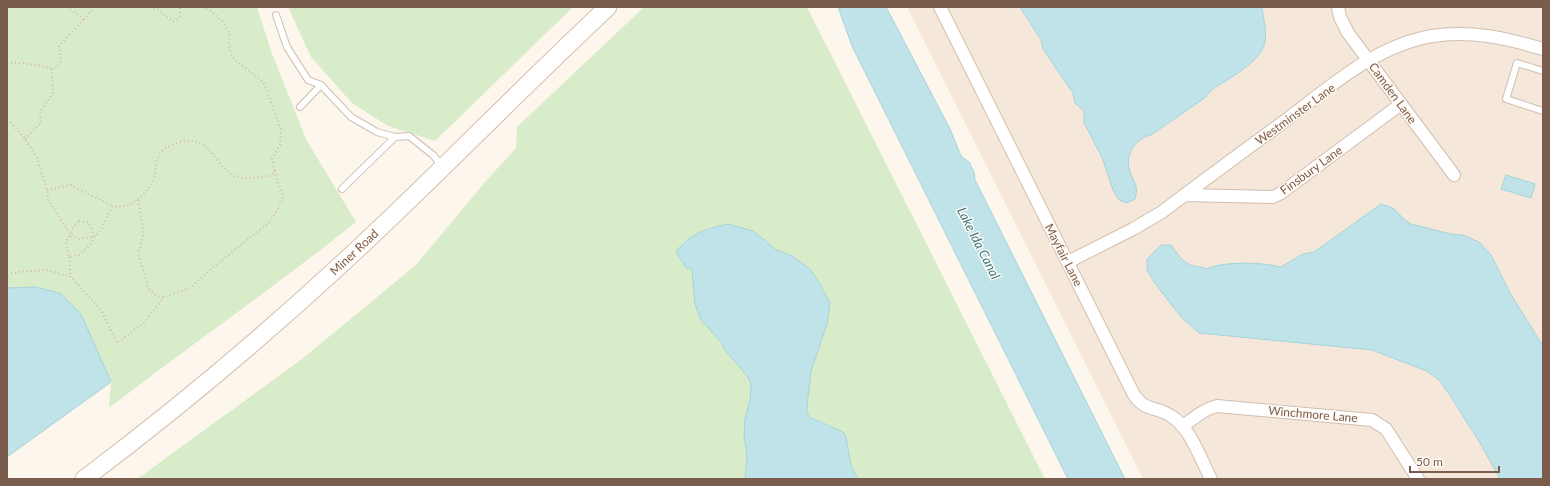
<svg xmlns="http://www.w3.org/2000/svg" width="1550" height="486" font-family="Lato,sans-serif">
	<rect width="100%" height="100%" fill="#fdf6ec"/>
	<path fill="#f5e8da" d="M 907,7 L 1543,7 L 1543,479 L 1143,479 Z"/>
	<path fill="#d8ecc9" d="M 7,7 L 257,7 L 271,51 L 307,141 L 356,222 C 275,287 190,345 109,408 L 111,382 L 35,287 L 7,288 Z
		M 288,7 L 573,7 L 435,141 L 388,126 L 352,103 L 311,57 Z
		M 644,7 L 807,7 L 1045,479 L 858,479 L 851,466 L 846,437 L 843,432 L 810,416 L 807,413 L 807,406 L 811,371 L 827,324 L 830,303 L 820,284 L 810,269 L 792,256 L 775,249 L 753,231 L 728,224 L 708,228 L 683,242 L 681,261 L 687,269 L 690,268 L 692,270 L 695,304 L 722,343 L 724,349 L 748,377 L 751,384 L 750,400 L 745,419 L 747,456 L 745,479 L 137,479 L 302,359 L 416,265 L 486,181 L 516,148 L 517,127 Z"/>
	<path fill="#bfe3e8" stroke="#a5d3da" d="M 838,7 L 886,7 L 950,129 L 961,156 L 969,162 L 974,172 L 975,180 L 1125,479 L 1068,479 L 852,46 Z
		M 1020,7 L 1262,7 C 1263,16 1267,33 1265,42 C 1261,63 1227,79 1210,91 L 1206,97 L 1151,135 C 1135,138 1124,156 1130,172 C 1134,183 1139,186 1135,199 L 1127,203 L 1119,200 L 1113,190 L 1102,157 L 1084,123 L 1084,111 L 1075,103 L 1073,93 L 1043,49 L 1041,40 Z
		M 1506,175 L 1535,184 L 1531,198 L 1501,189 Z
		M 1381,204 L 1393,208 L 1406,221 L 1411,224 L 1451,234 L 1463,235 L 1479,242 L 1491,255 L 1510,293 L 1543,346 L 1543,479 L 1500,479 L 1480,443 L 1451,397 L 1439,380 L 1427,371 L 1372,350 L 1199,333 L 1181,317 L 1154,282 L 1147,270 L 1147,259 L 1161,245 L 1171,245 C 1177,253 1183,264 1194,266 C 1198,267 1201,266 1206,269 C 1224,261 1261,262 1281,267 L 1303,254 L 1314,252 Z
		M 728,224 L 753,231 L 775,249 L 792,256 L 810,269 L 820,284 L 830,303 L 827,324 L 811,371 L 807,406 L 807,413 L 810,417 L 843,432 L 846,437 L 851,466 L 858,479 L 745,479 L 747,456 L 744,435 L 745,419 L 750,400 L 751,384 L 748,377 L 724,349 L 722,343 L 701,320 L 695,304 L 692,270 L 690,268 L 687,269 L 676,252 C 689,234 707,228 728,224 Z
		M 35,287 L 60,293 L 81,314 L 111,382 L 7,457 L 7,288 Z"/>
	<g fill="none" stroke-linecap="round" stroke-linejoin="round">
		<defs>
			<path id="lane" d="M 276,15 L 287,47 L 308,80 L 321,85 L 351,117 L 377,132 L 395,137 L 409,136 L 433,155 L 442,166
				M 1543,71 L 1517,63 L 1506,99 L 1543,111
				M 300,107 L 321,85
				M 342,189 L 395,137"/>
			<path id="street" d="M 940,7 L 1134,395 C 1146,412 1156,406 1171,416 C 1190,427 1201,460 1211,479
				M 1338,7 L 1340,17 L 1348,33 L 1454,175
				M 1184,195 L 1273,197 L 1281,193 L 1401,104
				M 1068,262 L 1133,229 L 1162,212 C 1203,181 1245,150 1286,120 C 1331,86 1375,46 1432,36 C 1471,30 1506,38 1543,49
				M 1183,426 C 1194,418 1204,409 1217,406 L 1372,420 L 1386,429 L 1418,479"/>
			<path id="secondary" d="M 84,479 C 176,410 264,336 348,258 C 436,177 520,89 608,7"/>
		</defs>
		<use href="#lane" stroke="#d1beb0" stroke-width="8"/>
		<use href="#street" stroke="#d1beb0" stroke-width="14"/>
		<use href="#secondary" stroke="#d6c0b0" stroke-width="19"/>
		<path stroke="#d9b8a5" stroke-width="2" stroke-dasharray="1 3" stroke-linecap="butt" d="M 67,7 L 84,19 L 94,7
			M 150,7 L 157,9 L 173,22 L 180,16 L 180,7
			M 7,62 L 38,65 L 52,69 C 64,63 61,58 59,46 L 84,19
			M 7,121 L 10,121 L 25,139 L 37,158 L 47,190 L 48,200 L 71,235 L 66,241 L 69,257 L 79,255 L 90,245 L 94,237 L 103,228 L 105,220 L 113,206 C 117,206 122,207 125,206 C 136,204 150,189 154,179 C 156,172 155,163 159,155 C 163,147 176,143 185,141 C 211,136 218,173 238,177 C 248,179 261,177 271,176 L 275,171 L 272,159 L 280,145 L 281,130 L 266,88 L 262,81 L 235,60 L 230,52 L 229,43 L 230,34 L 223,22 L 210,10 L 201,7
			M 25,139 L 41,123 L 40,112 L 53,93 L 52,69
			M 47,190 L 71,185 L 113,206
			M 138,200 L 144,232 L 138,254 L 149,289 L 157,296 L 164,297 L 190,288 L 217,264 L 270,222 L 282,201 L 283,195 L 278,183 L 275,171
			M 79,221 L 88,222 L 92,229 L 94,237 L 78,239 L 71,235 L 73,227 Z
			M 69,257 L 71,277
			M 7,274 L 17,272 L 47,270 L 71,277 L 101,310 L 117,343 L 144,323 L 164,297"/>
		<use href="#lane" stroke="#fff" stroke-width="6"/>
		<use href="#street" stroke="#fff" stroke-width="12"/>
		<use href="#secondary" stroke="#fff" stroke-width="17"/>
	</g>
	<g text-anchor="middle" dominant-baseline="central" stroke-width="3" stroke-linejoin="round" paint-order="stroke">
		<g font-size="12" fill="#7a5c4d" stroke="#fffaf3">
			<text transform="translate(1393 93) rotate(54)">Camden Lane</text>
			<text transform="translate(1295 114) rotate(-36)">Westminster Lane</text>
			<text transform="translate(1311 170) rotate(-36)">Finsbury Lane</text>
			<text transform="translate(354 252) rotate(-43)">Miner Road</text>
			<text transform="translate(1064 255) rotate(63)">Mayfair Lane</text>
			<text transform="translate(1313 414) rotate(5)">Winchmore Lane</text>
		</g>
		<g font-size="13" font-style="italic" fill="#437c86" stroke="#fffaf3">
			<text transform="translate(979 243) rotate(63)">Lake Ida Canal</text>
		</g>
	</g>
	<rect width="1550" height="486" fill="none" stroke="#7a5c4d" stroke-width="16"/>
	<path d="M1410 466v6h89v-6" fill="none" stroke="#7a5c4d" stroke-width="2"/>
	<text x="1416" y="466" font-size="12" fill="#7a5c4d" stroke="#fffaf3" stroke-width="3" paint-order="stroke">50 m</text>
</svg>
